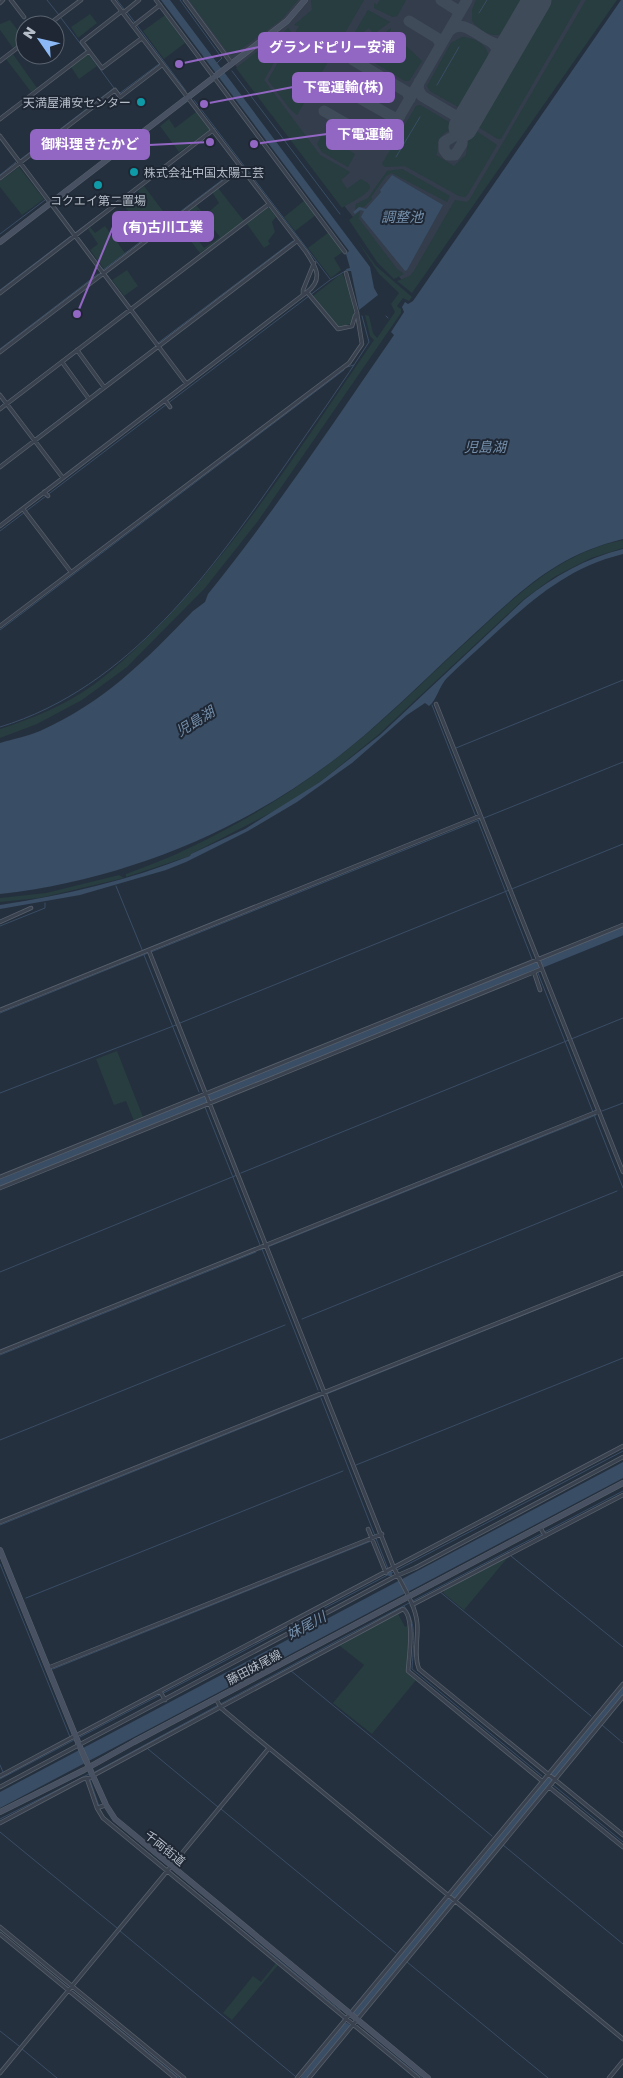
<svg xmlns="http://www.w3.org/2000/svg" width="623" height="2078" font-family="'Golos Text','Noto Sans JP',sans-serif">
	<rect width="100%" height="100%" fill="#25303e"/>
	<path fill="#333d4b" d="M 185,0 L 615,0 L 411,292 Z"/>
	<path fill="#273d3f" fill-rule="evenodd" d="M 189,0 L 298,0 L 282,19 L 233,55 L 229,54 Z
		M 311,0 L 364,0 L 297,115 L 290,109 L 268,80 L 299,26 L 294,25 L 312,10 Z
		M 380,0 L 406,0 L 397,16 L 393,17 L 374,8 L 374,3 L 377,5 Z
		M 476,0 L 525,0 L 508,30 C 496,41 481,32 472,21 L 472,10 Z
		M 550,0 L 581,0 L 501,139 L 498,139 L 478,127 Z
		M 586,0 L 617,0 L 412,293 L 397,281 L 410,276 L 414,271 L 455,200 L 467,202 L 470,199 Z
		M 368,10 L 390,22 L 374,34 L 369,28 L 354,39 L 356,43 L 364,49 L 391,28 L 391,30 L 369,54 L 349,42 Z
		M 90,14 L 97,23 L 78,38 L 71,27 Z
		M 165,15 L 185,43 L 164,59 L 143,31 Z
		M 10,20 L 25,40 L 13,48 L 0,30 L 0,24 Z
		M 288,28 L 291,32 L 264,80 L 320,155 L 350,172 L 341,180 L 347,189 L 361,179 L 369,184 L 370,188 C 364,197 352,201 342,208 L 236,68 L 280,34 L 282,37 L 285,34 L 284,32 Z
		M 393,34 L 422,61 L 409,81 L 405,81 L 370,60 Z
		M 462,37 C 478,38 492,48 488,64 L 462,109 L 430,91 L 427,86 L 451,43 Z
		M 13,54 L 37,88 L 31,92 L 6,59 Z
		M 88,54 L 97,66 L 79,79 L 71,67 Z
		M 420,105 L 454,125 C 450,131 443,132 439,139 C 436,144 439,149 436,155 L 454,166 L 466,155 L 468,142 L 475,130 L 497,145 L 468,194 L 465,197 L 459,196 L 405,166 L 385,167 L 382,164 L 416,106 Z
		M 196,112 L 210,130 L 179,152 L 160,126 L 169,119 L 175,128 Z
		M 322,135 L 355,154 L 348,167 L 322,152 L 317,144 Z
		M 19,167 L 44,199 L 22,215 L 0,187 L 0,181 Z
		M 402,169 L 450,196 L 447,202 L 392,173 L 386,176 L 371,197 L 372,199 L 364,207 L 359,207 L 355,210 L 356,204 L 368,198 L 387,171 Z
		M 144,186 L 169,219 L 159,227 L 152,219 L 141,227 L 125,207 L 141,195 L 138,191 Z
		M 218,188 L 244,221 L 200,253 L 183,231 L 192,221 L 186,212 L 196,205 L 205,215 L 219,203 L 212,192 ZM 198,210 L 220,237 L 204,248 L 189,228 L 194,223 L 190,217 Z
		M 305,200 L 316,215 L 295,231 L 284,217 Z
		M 267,208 L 269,208 L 276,217 L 272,222 L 275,232 L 268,241 L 270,244 L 264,248 L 247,224 Z
		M 360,211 L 359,219 L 397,269 L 404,274 L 394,279 L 377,262 L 349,220 Z
		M 105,226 L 125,253 L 104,269 L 90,250 L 98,244 L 88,229 L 90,227 L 95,233 Z
		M 329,232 L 343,252 L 334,258 L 341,270 L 331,278 L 308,248 Z
		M 357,240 L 376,266 L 412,297 L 409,301 L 403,298 L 397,306 L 401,309 L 401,313 L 258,521 L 205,588 L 127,667 L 82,700 L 37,724 L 0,738 L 0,729 C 25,721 50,711 73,698 C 103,681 128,656 152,633 C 239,546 305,440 374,340 L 370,336 L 365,315 L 369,316 L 373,333 L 377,338 L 395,312 L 391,304 L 399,293 L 379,274 Z
		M 127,270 L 138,286 L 124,296 L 112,280 Z
		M 342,273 C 349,287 359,310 351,324 L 339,327 L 313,296 Z
		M 623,540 L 623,548 L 591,558 L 554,577 L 523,600 L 378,735 L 320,782 L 282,807 L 191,854 L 190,856 L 126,877 L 126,874 C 147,866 169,858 189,848 C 249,820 307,783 358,741 C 399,707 436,669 475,634 C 519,593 562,552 623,540 Z
		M 119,875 L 124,878 L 40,898 L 0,902 L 0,898 L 46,893 Z
		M 117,1051 L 143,1117 L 134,1121 L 126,1101 L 114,1105 L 96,1059 Z
		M 509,1556 L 464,1610 L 443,1593 L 444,1590 Z
		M 397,1612 L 405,1627 L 409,1625 L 407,1671 L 416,1680 L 372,1734 L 333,1703 L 364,1665 L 340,1646 L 340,1643 Z
		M 276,1963 L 278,1965 L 232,2020 L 223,2013 L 253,1976 L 261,1982 Z"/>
	<path fill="#394d65" d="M 161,0 L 170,0 L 370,267 L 374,288 L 378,295 L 359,310 L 351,271 L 347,271 L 346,269 L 350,268 L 346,254 L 349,251 Z
		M 621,0 L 623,0 L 623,539 C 557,555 523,589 475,633 C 442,663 410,695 376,725 C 272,819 139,878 0,894 L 0,743 C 13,739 28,736 40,731 C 103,703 146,660 193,611 L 205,602 L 208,594 C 275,511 334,422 394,335 L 391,332 L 404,312 L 402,307 L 405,302 L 408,304 L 413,301 Z
		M 392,175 L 443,205 L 407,270 L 405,271 L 361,217 L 364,211 L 360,210 L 355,214 L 353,212 L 359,207 L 366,209 L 381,192 L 380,190 Z
		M 623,549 L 623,554 C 566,568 531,601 489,639 C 475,652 460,665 447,678 C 439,686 437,700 429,706 L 425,703 L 407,715 L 352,763 L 297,802 L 248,831 L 186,862 L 166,870 L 80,895 L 0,909 L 0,905 C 66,895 129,880 190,856 L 191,854 L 245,829 L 320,782 L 380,735 L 524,600 C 554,576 586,558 623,549 Z
		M 623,1462 L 623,1478 L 0,1808 L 0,1792 Z"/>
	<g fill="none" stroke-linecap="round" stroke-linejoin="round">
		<path stroke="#394d65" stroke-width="1" d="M 47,0 L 59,15
			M 117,0 L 124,9
			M 180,0 L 222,58 L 217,63
			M 127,12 L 186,91
			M 479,13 L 487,0
			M 61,18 L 86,51
			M 89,54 L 114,88
			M 232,71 L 340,214
			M 437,85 L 459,47
			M 194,100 L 330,279
			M 0,117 L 14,106
			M 396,157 L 420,117
			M 21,159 L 114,88 L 120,93 L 159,64
			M 0,175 L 16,162
			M 55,206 L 75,233 L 143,182
			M 0,234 L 45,200
			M 78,237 L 103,270 L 238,168
			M 106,274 L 130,306
			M 0,290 L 71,236
			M 386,316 L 388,318
			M 158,343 L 293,241
			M 0,349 L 98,274
			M 347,367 L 354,365
			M 106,384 L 154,348
			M 91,396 L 100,388
			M 8,401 L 75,350
			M 0,407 L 3,404
			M 35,438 L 85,400
			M 0,465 L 32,441
			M 0,531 L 330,280 L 347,270
			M 0,630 L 344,370
			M 432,705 L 476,817
			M 0,727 C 129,688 213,569 286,464 C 314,423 343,383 369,342 L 362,316
			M 456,748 L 623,680
			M 478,821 L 532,959
			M 116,886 L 143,952
			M 0,926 L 45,908 L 45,903
			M 151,952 L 623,762
			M 144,955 L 199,1092
			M 534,963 L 623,1188
			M 0,1013 L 148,953
			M 180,1023 L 623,844
			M 0,1093 L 176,1025
			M 201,1098 L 204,1104
			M 205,1107 L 260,1245
			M 602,1111 L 623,1103
			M 241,1173 L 623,1018
			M 262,1249 L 318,1390
			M 260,1250 L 596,1115
			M 0,1272 L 237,1175
			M 302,1319 L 617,1191
			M 0,1355 L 256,1252
			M 321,1398 L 388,1569
			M 0,1440 L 285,1325
			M 356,1465 L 623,1358
			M 0,1525 L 623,1275
			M 511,1556 L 623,1647
			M 0,1564 L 70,1737
			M 439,1591 L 591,1716
			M 26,1598 L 343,1471
			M 404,1606 C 418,1621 413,1650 412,1669 L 542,1776
			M 53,1669 L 371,1541
			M 290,1670 L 492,1836
			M 221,1710 L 238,1724
			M 596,1721 L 599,1723
			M 602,1725 L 623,1743
			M 80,1737 L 623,1451
			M 148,1749 L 218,1807
			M 0,1765 L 3,1772
			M 95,1772 L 346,1636 L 623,1491
			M 0,1779 L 74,1740
			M 90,1780 L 101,1812
			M 547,1780 L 623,1842
			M 221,1809 L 396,1953
			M 0,1819 L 91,1773
			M 110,1822 L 340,2010
			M 0,1832 L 117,1928
			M 497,1840 L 623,1944
			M 456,1903 L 623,2041
			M 120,1931 L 295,2076
			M 0,1932 L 179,2078
			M 401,1957 L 404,1960
			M 407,1962 L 548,2078
			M 363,2030 L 422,2078
			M 0,2031 L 19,2046
			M 22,2049 L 57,2078"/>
		<path stroke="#394d65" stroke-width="4.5" d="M 390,1573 L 390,1574"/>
		<path stroke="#394d65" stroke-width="8" d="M 0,1183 L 623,931
			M 358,2012 L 623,1691
			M 305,2078 L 346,2027"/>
		<path stroke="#404b5a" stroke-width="11" d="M 441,0 L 457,10 L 458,15
			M 409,21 L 437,38 L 441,45
			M 449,31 C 470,11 491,63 516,37
			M 491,42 C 501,50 501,58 497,69
			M 353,60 L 407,92 L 410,99
			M 419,82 L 418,89 L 422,96 L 466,122
			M 338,86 L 393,117 L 397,118 L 400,116
			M 324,111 L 378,142 L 384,143 L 467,0
			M 463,127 L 462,144 L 455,155 L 448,155 L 444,150 L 444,142 L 459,133 Z"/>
		<path stroke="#404b5a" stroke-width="29" d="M 463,127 L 537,0"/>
		<defs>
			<path id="street" d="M 11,0 L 24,17
				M 156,0 L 345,252
				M 185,0 L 232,64
				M 0,3 L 3,0
				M 123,13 L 139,0
				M 48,25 L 81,0
				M 133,26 L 160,5
				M 89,51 L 102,68 L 142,38
				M 0,61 L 25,42
				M 0,119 L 89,51 L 82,42 L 122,11
				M 0,136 L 186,383
				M 0,178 L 115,90 L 120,97 L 162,65
				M 307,292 L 338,329 L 352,326 L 355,316 L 357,313
				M 0,293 L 213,130
				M 303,294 L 303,290 L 314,263
				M 77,350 L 104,387
				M 0,352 L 242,168
				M 62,362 L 89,399
				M 0,395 L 63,478
				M 165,400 L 170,407
				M 0,409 L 269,204
				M 0,467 L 297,241
				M 44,492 L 48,496
				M 23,509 L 71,572
				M 0,526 L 307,292 C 324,279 316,267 306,252 L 113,0
				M 0,626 L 349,363 L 362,344 L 357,313 L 346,273
				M 436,704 L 623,1172
				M 0,922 L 31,908
				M 149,951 L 394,1568 C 402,1585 415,1604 417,1622 C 419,1637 413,1655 419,1669 L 623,1835
				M 540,990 L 534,972 L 541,969
				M 0,1010 L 480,816
				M 0,1177 L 623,925
				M 0,1188 L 534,972
				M 0,1352 L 599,1111
				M 0,1522 L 623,1273
				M 540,1527 L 545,1536
				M 368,1529 L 386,1573
				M 412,1605 L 623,1495
				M 48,1668 L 382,1534
				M 160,1691 L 165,1700
				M 216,1699 L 221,1708 L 252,1734 L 623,2039
				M 79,1734 L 623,1446
				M 96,1774 L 403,1609 C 415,1617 409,1657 408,1671 L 542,1781
				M 0,1776 L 73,1737
				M 87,1779 L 97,1808
				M 0,1787 L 394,1577 L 415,1568 L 623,1457
				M 549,1787 L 623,1847
				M 106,1805 L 97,1808 L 103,1818 L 418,2078
				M 0,1823 L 83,1779 L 90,1778
				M 0,1927 L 184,2078
				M 0,1934 L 175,2078
				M 0,2073 L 269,1748
				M 297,2078 L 623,1684
				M 309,2078 L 623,1697
				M 609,2078 L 623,2061"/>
			<path id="secondary" d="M 0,242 L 287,21 L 305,0
				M 0,1550 L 80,1747 L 106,1805 L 115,1819 L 428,2078
				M 0,1812 L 84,1770 L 134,1742 L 623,1483"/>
		</defs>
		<use href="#street" stroke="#57606c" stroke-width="4.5"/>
		<use href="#secondary" stroke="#57606c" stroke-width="6"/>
		<use href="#street" stroke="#39424e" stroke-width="3"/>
		<use href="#secondary" stroke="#475161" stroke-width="5"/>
	</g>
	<g fill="#0f9aa8" stroke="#1e2733" stroke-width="2">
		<circle cx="141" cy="102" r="5"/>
		<circle cx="134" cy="172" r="5"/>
		<circle cx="98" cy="185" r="5"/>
	</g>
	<g text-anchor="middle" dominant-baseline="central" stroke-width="4" stroke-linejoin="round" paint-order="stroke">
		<g font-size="12" fill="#b5bdc9" stroke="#1e2733" text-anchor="end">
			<text x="131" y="102">天満屋浦安センター</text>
			<text x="144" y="172" text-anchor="start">株式会社中国太陽工芸</text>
			<text x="98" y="200" text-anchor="middle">コクエイ第二置場</text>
		</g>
		<g font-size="12" fill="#b5bdc9" stroke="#1e2733">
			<text transform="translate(254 1667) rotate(-28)">藤田妹尾線</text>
			<text transform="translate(165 1848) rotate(39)">千両街道</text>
		</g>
		<g font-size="14" font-style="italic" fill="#758fab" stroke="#1e2733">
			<text x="402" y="216">調整池</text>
			<text x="485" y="446">児島湖</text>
			<text transform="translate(195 721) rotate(-32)">児島湖</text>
			<text transform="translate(306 1625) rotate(-28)">妹尾川</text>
		</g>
	</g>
	<path fill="none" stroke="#9266c3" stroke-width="2" d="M179 64L259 47M204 104L293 87M254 144L327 134M210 142L149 145M77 314L113 227"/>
	<g fill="#9266c3" stroke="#1e2733" stroke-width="2">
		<circle cx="179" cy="64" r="5"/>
		<circle cx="204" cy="104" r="5"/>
		<circle cx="254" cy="144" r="5"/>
		<circle cx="210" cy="142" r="5"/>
		<circle cx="77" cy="314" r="5"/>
	</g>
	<g fill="#9266c3" stroke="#9266c3" stroke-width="2">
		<rect x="259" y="33" width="146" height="29" rx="5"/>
		<rect x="293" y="73" width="101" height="29" rx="5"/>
		<rect x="327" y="120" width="76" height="29" rx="5"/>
		<rect x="31" y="130" width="118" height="29" rx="5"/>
		<rect x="113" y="212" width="100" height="29" rx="5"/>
	</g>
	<g font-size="14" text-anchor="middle" font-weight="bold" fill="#fff">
		<text x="332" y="52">グランドピリー安浦</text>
		<text x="343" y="92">下電運輸(株)</text>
		<text x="365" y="139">下電運輸</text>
		<text x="90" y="149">御料理きたかど</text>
		<text x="163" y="232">(有)古川工業</text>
	</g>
	<g transform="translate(40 40) rotate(304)"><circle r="24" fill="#1e2733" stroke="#5a636f"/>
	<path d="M0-4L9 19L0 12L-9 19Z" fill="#8cb9f6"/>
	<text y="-8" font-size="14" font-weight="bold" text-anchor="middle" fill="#b5bdc9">N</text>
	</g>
</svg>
